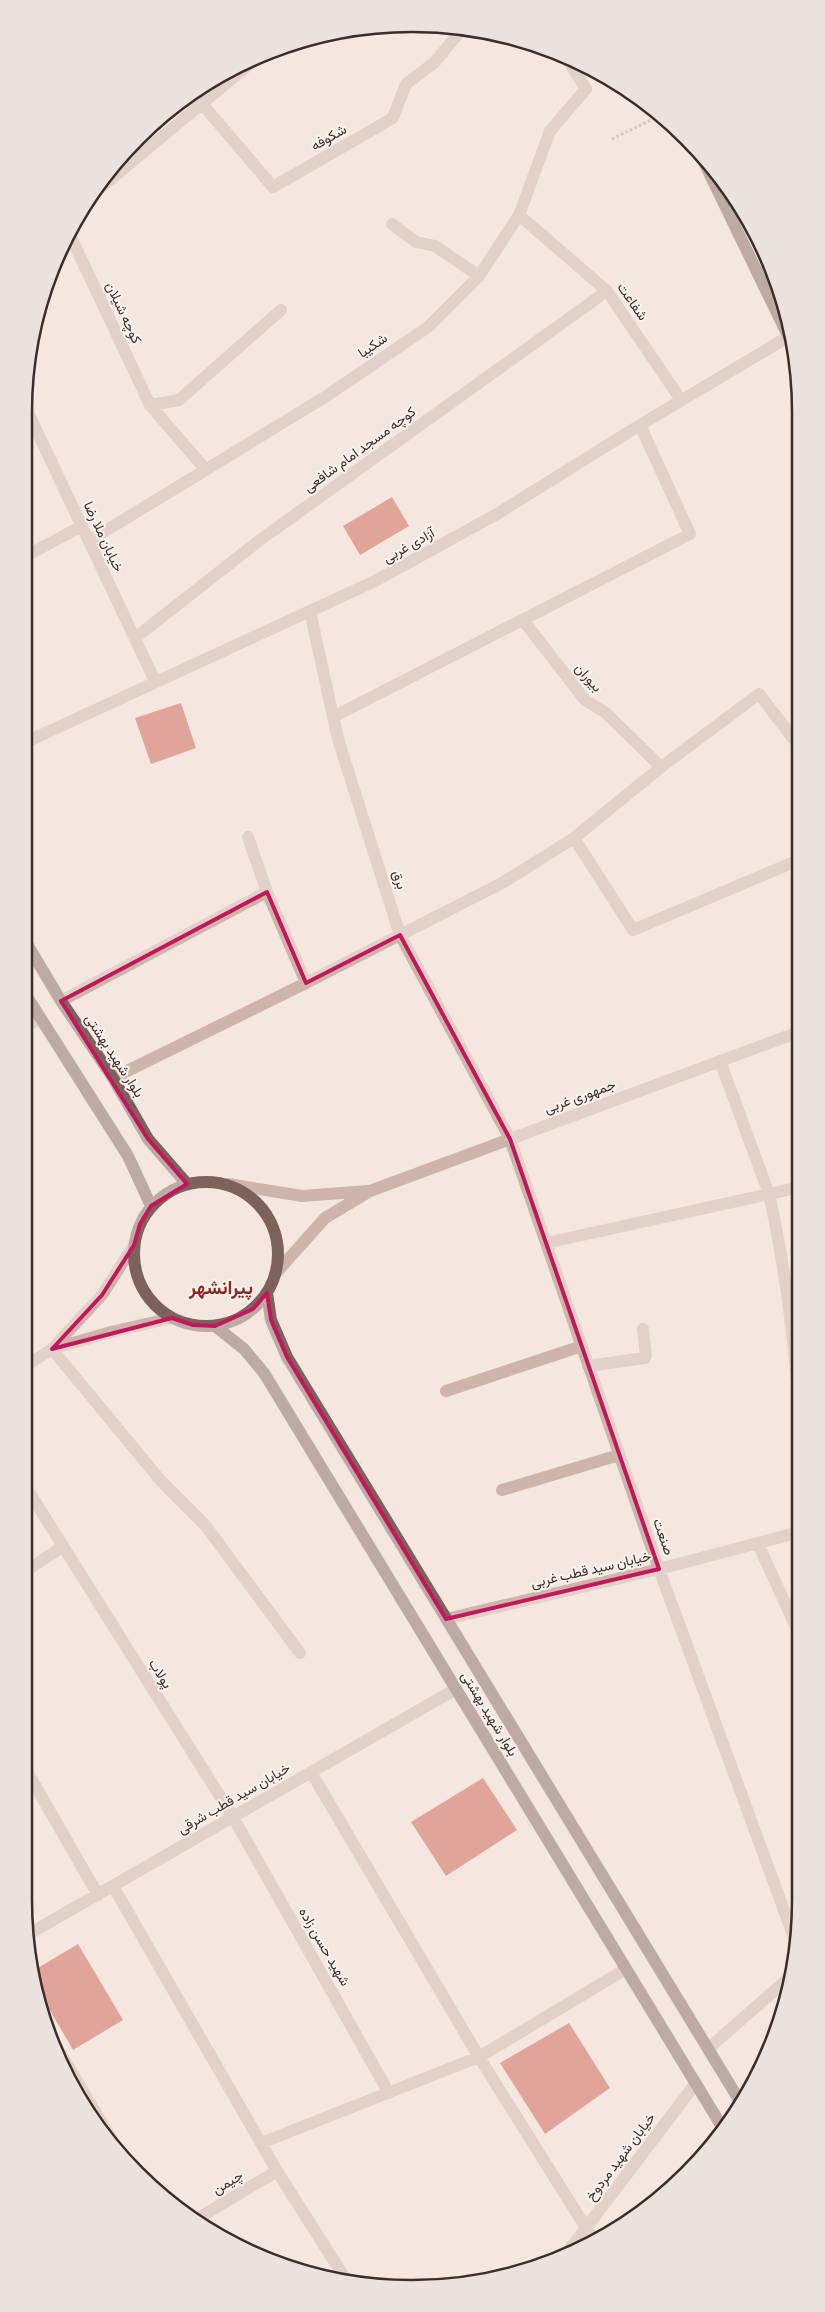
<svg xmlns="http://www.w3.org/2000/svg" width="825" height="2312" font-family="'Source Sans 3',Vazirmatn,sans-serif">
	<rect width="100%" height="100%" fill="#f4e7e0"/>
	<path fill="#ca5248" d="M 392,497 L 409,526 L 360,555 L 343,526 Z
		M 181,703 L 196,748 L 151,764 L 135,718 Z
		M 483,1778 L 517,1830 L 446,1876 L 411,1822 Z
		M 78,1944 L 123,2020 L 73,2050 L 34,1983 L 31,1972 Z
		M 569,2023 L 610,2088 L 545,2134 L 500,2063 Z"/>
	<g fill="none" stroke-linecap="round" stroke-linejoin="round">
		<path stroke="#b99e95" stroke-width="3" stroke-dasharray="2.5 2.5" stroke-linecap="butt" d="M 612,139 L 657,117"/>
		<path stroke="#cdb5ab" stroke-width="12" d="M 203,105 L 273,187 L 393,118 L 406,84 L 435,62 L 462,29
			M 93,194 L 257,58
			M 519,215 L 607,291 L 681,400
			M 392,224 L 416,242 L 435,246 L 479,276
			M 69,233 L 150,405 L 206,470
			M 150,405 L 179,400 L 281,310
			M 25,406 L 155,681
			M 89,541 L 325,397 L 428,327 L 479,276 L 519,215 L 550,131 L 586,89 L 568,60
			M 24,557 L 82,526
			M 310,611 L 338,739 L 400,935 L 510,1139 L 659,1569 L 796,1943
			M 523,620 L 585,700 L 606,713 L 661,767
			M 135,638 L 260,540 L 607,291
			M 333,717 L 690,534 L 640,425
			M 24,743 L 375,581 L 497,514 L 640,425 L 788,337
			M 799,746 L 759,694 L 661,767 L 574,838 L 633,930 L 799,860
			M 248,837 L 267,892
			M 306,983 L 504,882 L 574,838
			M 61,1001 L 267,892 L 306,983 L 113,1078
			M 24,1027 L 39,1019
			M 720,1061 L 769,1194 L 800,1187
			M 228,1184 L 302,1196 L 368,1191
			M 546,1243 L 769,1194 C 786,1270 794,1341 800,1418
			M 275,1274 L 325,1218 L 370,1191 L 799,1032
			M 52,1349 L 161,1481 L 205,1525 L 300,1653
			M 52,1349 L 102,1295 L 134,1245
			M 588,1366 L 645,1358 L 646,1355 L 643,1329
			M 24,1367 L 52,1349 L 111,1332 L 172,1318
			M 446,1391 L 582,1346
			M 24,1484 L 233,1817 L 389,2093
			M 502,1490 L 619,1455
			M 758,1544 L 801,1638
			M 24,1572 L 62,1547
			M 446,1619 L 659,1569 L 800,1532
			M 24,1766 L 98,1895
			M 311,1772 L 479,2057 L 593,2239
			M 113,1886 L 277,2171 L 346,2280
			M 27,1935 L 456,1689
			M 49,2034 L 118,2150
			M 708,2049 L 791,1976
			M 261,2143 L 479,2057 L 626,1969
			M 195,2220 L 277,2171
			M 570,2249 L 696,2083"/>
		<path stroke="#7d615b" stroke-width="12" d="M 698,150 L 794,348
			M 24,939 L 61,1001 L 113,1078 L 148,1139 L 187,1184
			M 24,992 L 128,1156 L 151,1206
			M134 1254a72 72 0 1 1 144 0a72 72 0 1 1-144 0Z
			M 267,1293 L 271,1320 L 287,1357 L 741,2103
			M 215,1326 L 244,1349 L 264,1373 L 724,2130"/>
	</g>
	<path d="M0 0H825V2312H0ZM 267,892 L 306,983 L 400,935 L 510,1139 L 659,1569 L 446,1619 L 287,1357 L 271,1320 L 267,1293 L 253,1309 L 215,1326 L 193,1325 L 172,1318 L 52,1349 L 102,1295 L 134,1245 L 140,1224 L 151,1206 L 187,1184 L 148,1139 L 61,1001 Z" fill="#f4e7e0" fill-opacity=".55" fill-rule="evenodd"/>
	<path fill="none" stroke="#c2185b" stroke-width="4" stroke-linejoin="round" d="M 267,892 L 306,983 L 400,935 L 510,1139 L 659,1569 L 446,1619 L 287,1357 L 271,1320 L 267,1293 L 253,1309 L 215,1326 L 193,1325 L 172,1318 L 52,1349 L 102,1295 L 134,1245 L 140,1224 L 151,1206 L 187,1184 L 148,1139 L 61,1001 Z"/>
	<g text-anchor="middle" dominant-baseline="central" stroke-width="4" stroke-linejoin="round" paint-order="stroke">
		<g font-size="14" fill="#3a2d2a" stroke="#fbf2ed">
			<text transform="translate(329 138) rotate(-30)">شکوفه</text>
			<text transform="translate(632 302) rotate(55)">شفاعت</text>
			<text transform="translate(123 313) rotate(65)">کوچه شیلان</text>
			<text transform="translate(373 346) rotate(-34)">شکیبا</text>
			<text transform="translate(360 450) rotate(-36)">کوچه مسجد امام شافعی</text>
			<text transform="translate(103 537) rotate(65)">خیابان ملا رضا</text>
			<text transform="translate(409 546) rotate(-29)">آزادی غربی</text>
			<text transform="translate(588 678) rotate(48)">بیوران</text>
			<text transform="translate(399 880) rotate(72)">برق</text>
			<text transform="translate(114 1056) rotate(57)">بلوار شهید بهشتی</text>
			<text transform="translate(580 1097) rotate(-20)">جمهوری غربی</text>
			<text transform="translate(663 1537) rotate(71)">صنعت</text>
			<text transform="translate(591 1570) rotate(-13)">خیابان سید قطب غربی</text>
			<text transform="translate(160 1674) rotate(58)">پولاب</text>
			<text transform="translate(489 1714) rotate(59)">بلوار شهید بهشتی</text>
			<text transform="translate(234 1799) rotate(-30)">خیابان سید قطب شرقی</text>
			<text transform="translate(324 1947) rotate(60)">شهید حسن زاده</text>
			<text transform="translate(621 2157) rotate(-53)">خیابان شهید مردوخ</text>
			<text transform="translate(228 2183) rotate(-31)">چیمن</text>
		</g>
		<g font-size="19" font-weight="bold" fill="#8d2820" stroke="#fbf2ed">
			<text x="221" y="1288">پیرانشهر</text>
		</g>
	</g>
	<path d="M0 0H825V2312H0ZM412 32H412A380 380 0 0 1 792 412V1900A380 380 0 0 1 412 2280H412A380 380 0 0 1 32 1900V412A380 380 0 0 1 412 32Z" fill="#ece2dd" fill-rule="evenodd"/>
	<path fill="none" stroke="#3a2d2a" stroke-width="2.5" d="M412 32H412A380 380 0 0 1 792 412V1900A380 380 0 0 1 412 2280H412A380 380 0 0 1 32 1900V412A380 380 0 0 1 412 32Z"/>
</svg>
